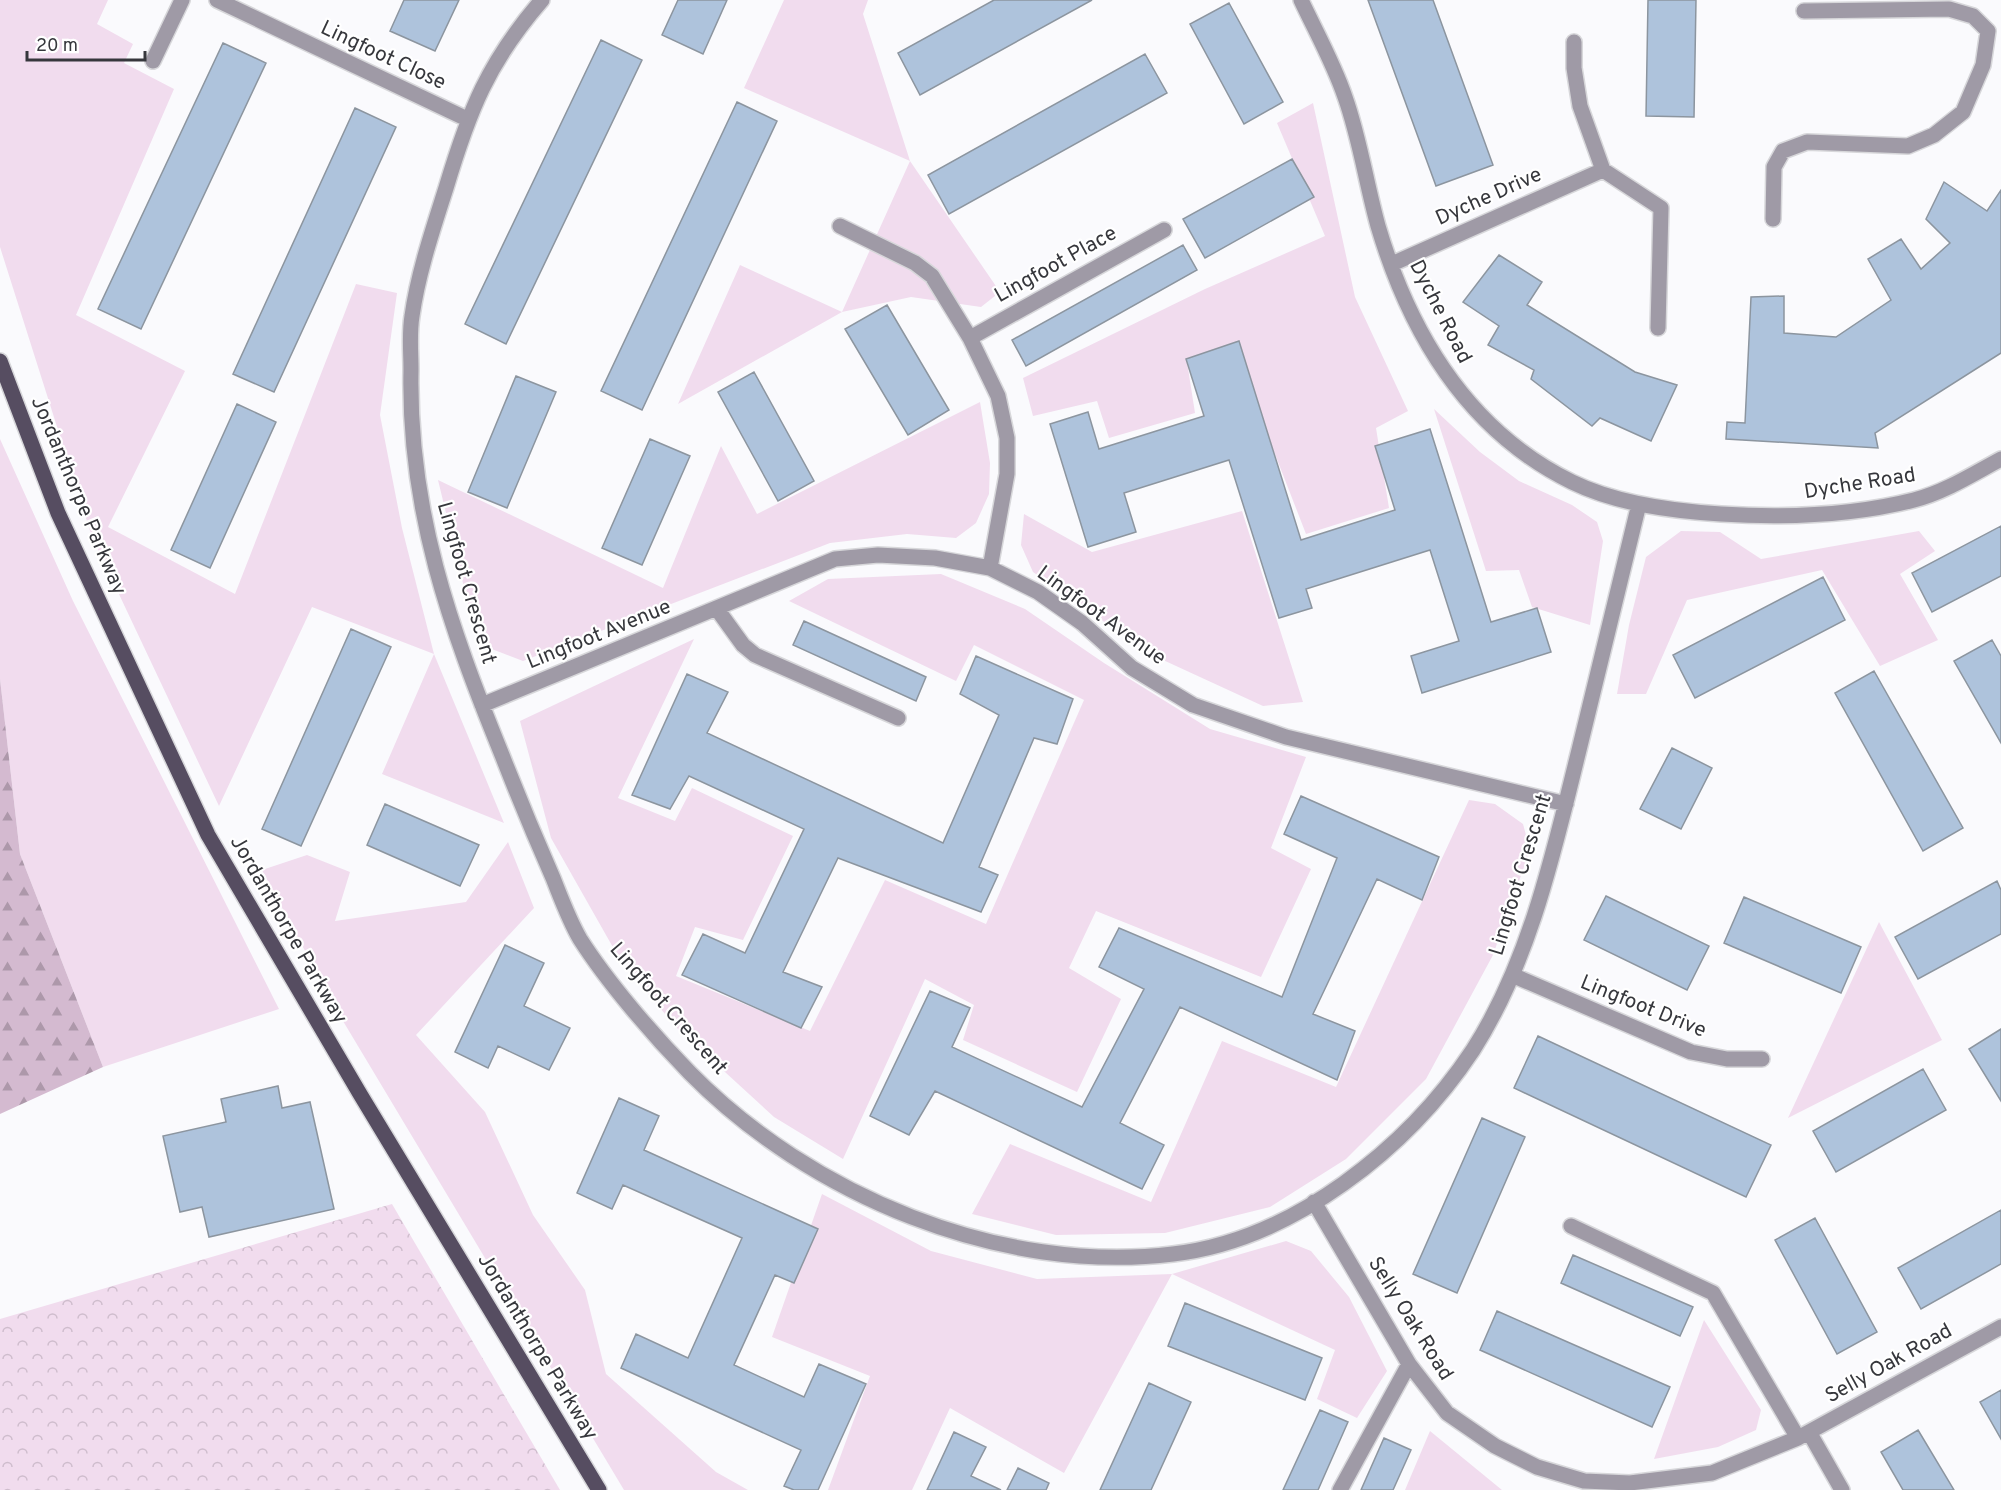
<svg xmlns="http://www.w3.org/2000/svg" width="2001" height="1490" font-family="Overpass,sans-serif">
	<defs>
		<pattern id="forest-firs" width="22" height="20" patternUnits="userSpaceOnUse" patternTransform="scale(1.5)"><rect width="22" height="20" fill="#d4bad0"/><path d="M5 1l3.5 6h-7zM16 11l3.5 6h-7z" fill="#ad98aa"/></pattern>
		<pattern id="park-crowns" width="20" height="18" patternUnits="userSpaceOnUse" patternTransform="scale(1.5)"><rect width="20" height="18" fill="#f1dcee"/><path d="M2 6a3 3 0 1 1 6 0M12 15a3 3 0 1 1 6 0" fill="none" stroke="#cfbdcd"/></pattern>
	</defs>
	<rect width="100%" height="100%" fill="#fafafd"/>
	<path fill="#f1dcee" d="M 0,0 L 108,0 L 97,24 L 133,44 L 124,63 L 174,89 L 76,315 L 185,371 L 108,527 L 235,594 L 356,284 L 397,293 L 380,415 L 402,528 L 434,654 L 504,823 L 382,774 L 434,654 L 312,607 L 219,806 L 92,537 L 0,247 Z
		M 784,0 L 868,0 L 863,14 L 910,161 L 1000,292 L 981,307 L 911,297 L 842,312 L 678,404 L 740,265 L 842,312 L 910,161 L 744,88 Z
		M 1313,103 L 1355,297 L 1408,411 L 1376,428 L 1389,508 L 1306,534 L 1233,346 L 1187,362 L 1195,413 L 1109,438 L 1097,401 L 1033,416 L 1023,378 L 1205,289 L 1325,236 L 1277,123 Z
		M 980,402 L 990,463 L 989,494 L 976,523 L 956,538 L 907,534 L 830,543 L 523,661 L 489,648 L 469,608 L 438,480 L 663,588 L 721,446 L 757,514 Z
		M 1434,409 L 1480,452 L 1519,481 L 1572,505 L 1597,522 L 1603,541 L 1590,625 L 1532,607 L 1519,570 L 1486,571 Z
		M 0,439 L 73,601 L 279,1009 L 103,1067 L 20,854 L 0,679 Z
		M 1242,511 L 1303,702 L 1263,706 L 1150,654 L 1033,572 L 1021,545 L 1024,514 L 1092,552 Z
		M 1681,531 L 1720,532 L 1761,559 L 1919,531 L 1935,551 L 1900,574 L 1938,640 L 1880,666 L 1822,570 L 1687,600 L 1646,694 L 1617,694 L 1629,625 L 1646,557 Z
		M 941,574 L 1025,609 L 1104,663 L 1210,729 L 1306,757 L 1271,848 L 1311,869 L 1261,977 L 1096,911 L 1069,968 L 1121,999 L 1077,1092 L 963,1040 L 974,1005 L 925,979 L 843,1159 L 774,1117 L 678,1029 L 623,965 L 551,838 L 520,721 L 694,639 L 618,798 L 675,821 L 692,788 L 793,836 L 743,940 L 695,927 L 676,976 L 810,1031 L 885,880 L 986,924 L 1084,700 L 974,645 L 956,681 L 789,601 L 828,579 Z
		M 1469,800 L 1495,804 L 1523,824 L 1530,850 L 1493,955 L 1426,1079 L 1346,1159 L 1270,1207 L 1165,1233 L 1056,1235 L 972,1214 L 1010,1144 L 1151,1202 L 1222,1041 L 1336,1087 Z
		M 508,842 L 534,908 L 416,1035 L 485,1112 L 533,1215 L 585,1290 L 606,1374 L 716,1472 L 748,1490 L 624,1490 L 337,1011 L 262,870 L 307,855 L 350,872 L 335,921 L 466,902 Z
		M 1879,922 L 1942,1040 L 1788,1118 Z
		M 822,1194 L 931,1251 L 1037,1279 L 1172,1274 L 1286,1241 L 1311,1251 L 1349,1297 L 1387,1371 L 1357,1418 L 1317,1399 L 1335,1350 L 1172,1274 L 1064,1473 L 950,1408 L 912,1490 L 828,1490 L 870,1376 L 772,1337 Z
		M 1704,1320 L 1761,1410 L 1756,1430 L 1718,1447 L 1654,1459 Z
		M 1430,1431 L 1502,1490 L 1405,1490 Z"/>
	<path fill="url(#forest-firs)" d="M 0,679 L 20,854 L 103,1067 L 0,1114 Z"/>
	<path fill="url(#park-crowns)" d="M 392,1204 L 560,1490 L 0,1490 L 0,1319 Z"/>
	<path fill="#aec3dc" stroke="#8c959f" stroke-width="1.5" d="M 404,0 L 459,0 L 435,51 L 390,31 Z
		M 678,0 L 727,0 L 703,54 L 662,35 Z
		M 994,0 L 1092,0 L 920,95 L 898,53 Z
		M 1368,0 L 1433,0 L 1493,165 L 1436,186 Z
		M 1648,0 L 1696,0 L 1694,117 L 1646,116 Z
		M 1229,3 L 1283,102 L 1244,124 L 1190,24 Z
		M 601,40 L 642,60 L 506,344 L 465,324 Z
		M 223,43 L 266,63 L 141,329 L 98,309 Z
		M 1145,54 L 1167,93 L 949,214 L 928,175 Z
		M 737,102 L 777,121 L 642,410 L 601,391 Z
		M 355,108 L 396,127 L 274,392 L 233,374 Z
		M 1292,159 L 1314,197 L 1205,258 L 1183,219 Z
		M 1944,182 L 1987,211 L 2001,190 L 2001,353 L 1875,433 L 1878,448 L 1726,439 L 1727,422 L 1745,423 L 1751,297 L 1784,296 L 1784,333 L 1836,337 L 1891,300 L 1868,259 L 1901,239 L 1921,269 L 1950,243 L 1926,219 Z
		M 1183,245 L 1197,270 L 1026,366 L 1012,340 Z
		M 1499,255 L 1542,282 L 1527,305 L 1635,372 L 1677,385 L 1651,441 L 1600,418 L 1592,426 L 1531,379 L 1534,370 L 1488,345 L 1499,326 L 1463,302 Z
		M 887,305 L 949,410 L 908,435 L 845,329 Z
		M 1239,341 L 1301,540 L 1395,510 L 1375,446 L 1430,429 L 1491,622 L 1537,608 L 1551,652 L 1422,693 L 1411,656 L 1459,641 L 1430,550 L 1306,589 L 1312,608 L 1279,618 L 1229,460 L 1124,493 L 1136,532 L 1088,547 L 1050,424 L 1088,412 L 1099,449 L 1204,416 L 1186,359 Z
		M 754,372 L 814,481 L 778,501 L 718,392 Z
		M 516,376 L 556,392 L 507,508 L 468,492 Z
		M 237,404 L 276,422 L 210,568 L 171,550 Z
		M 650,439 L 690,456 L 642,565 L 602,548 Z
		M 2001,526 L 2001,576 L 1932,612 L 1912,573 Z
		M 1823,577 L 1845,620 L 1695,698 L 1673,655 Z
		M 804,621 L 926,677 L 916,701 L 793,645 Z
		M 351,629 L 391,647 L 301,846 L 262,829 Z
		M 1992,640 L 2001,656 L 2001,743 L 1954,661 Z
		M 976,656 L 1073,699 L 1057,744 L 1034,738 L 979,867 L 998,875 L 981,912 L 838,858 L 783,972 L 822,987 L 801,1028 L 682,975 L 703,934 L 745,953 L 804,829 L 689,776 L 670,809 L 632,795 L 687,674 L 728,692 L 707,733 L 943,843 L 999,715 L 960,694 Z
		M 1874,671 L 1963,828 L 1923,851 L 1835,693 Z
		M 1672,748 L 1712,768 L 1681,829 L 1640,809 Z
		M 1301,796 L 1439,857 L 1422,900 L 1377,879 L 1313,1014 L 1355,1031 L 1337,1080 L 1180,1007 L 1120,1123 L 1164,1145 L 1142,1189 L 935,1091 L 909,1135 L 870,1116 L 930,991 L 970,1008 L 952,1047 L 1082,1107 L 1144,989 L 1099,967 L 1119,928 L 1282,997 L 1337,858 L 1284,834 Z
		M 385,804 L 479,845 L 460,886 L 367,845 Z
		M 1997,881 L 2001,890 L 2001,934 L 1918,979 L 1895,937 Z
		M 1606,896 L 1709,946 L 1687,990 L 1584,940 Z
		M 1744,897 L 1861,947 L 1841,993 L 1724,943 Z
		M 505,945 L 544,963 L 524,1006 L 570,1028 L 549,1070 L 498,1046 L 488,1068 L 455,1052 Z
		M 2001,1029 L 2001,1101 L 1969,1049 Z
		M 1538,1036 L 1771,1145 L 1746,1197 L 1514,1088 Z
		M 1923,1069 L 1946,1110 L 1836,1172 L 1813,1131 Z
		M 278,1086 L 282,1108 L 310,1102 L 334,1209 L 209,1237 L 202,1207 L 180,1212 L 163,1136 L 226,1122 L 221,1099 Z
		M 619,1098 L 659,1116 L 644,1150 L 818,1229 L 794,1283 L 775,1275 L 734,1365 L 804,1397 L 819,1364 L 866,1384 L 818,1490 L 794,1490 L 784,1486 L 801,1450 L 621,1368 L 636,1334 L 688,1358 L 742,1238 L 623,1185 L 612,1209 L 577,1193 Z
		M 1482,1118 L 1525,1137 L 1457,1293 L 1413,1274 Z
		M 2001,1210 L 2001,1264 L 1921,1309 L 1898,1268 Z
		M 1815,1218 L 1877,1332 L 1837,1354 L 1775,1240 Z
		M 1573,1255 L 1693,1307 L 1680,1336 L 1561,1283 Z
		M 1185,1303 L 1322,1358 L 1305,1400 L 1168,1346 Z
		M 1497,1311 L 1670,1387 L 1652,1427 L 1480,1350 Z
		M 1149,1383 L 1191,1402 L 1151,1490 L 1100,1490 Z
		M 2001,1390 L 2001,1439 L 1980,1402 Z
		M 1320,1410 L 1348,1422 L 1318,1490 L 1283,1490 Z
		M 1918,1430 L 1954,1490 L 1903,1490 L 1881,1452 Z
		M 954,1432 L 986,1447 L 971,1476 L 1001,1490 L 927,1490 Z
		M 1384,1438 L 1411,1450 L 1393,1490 L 1361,1490 Z
		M 1018,1468 L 1049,1483 L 1046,1490 L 1007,1490 Z"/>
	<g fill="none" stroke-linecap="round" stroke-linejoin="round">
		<defs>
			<path id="minor" d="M 217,0 L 467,119
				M 542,0 C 488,62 469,111 446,188 C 433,229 418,273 412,316 C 409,334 411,352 411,370 C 408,510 450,627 502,755 C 518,796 535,837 553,878 C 561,898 569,920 580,939 C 608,983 653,1035 690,1073 C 810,1195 1001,1275 1173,1254 C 1293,1240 1408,1148 1473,1050 C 1530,961 1554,851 1579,750 C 1599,668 1619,586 1639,504
				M 1301,0 C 1316,32 1334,64 1345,97 C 1360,139 1366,183 1378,226 C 1410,334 1468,431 1572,482 C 1617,504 1672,511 1721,514 C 1785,518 1851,516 1914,500 C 1945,492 1973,474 2001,459
				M 1804,11 L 1949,9 L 1973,16 L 1988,31
				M 1574,42 L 1574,68 L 1580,106 L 1603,170 L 1661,208 L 1658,328
				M 153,61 L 182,0
				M 1773,219 L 1774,167 L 1783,151 L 1807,142 L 1908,146 L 1934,135 L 1963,112 L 1983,65 L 1988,31
				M 840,226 L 915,263 L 932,276 L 970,338 L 998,396 L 1007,438 L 1007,474 L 990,568
				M 1392,264 L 1603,170
				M 970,338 L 1164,230
				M 717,609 L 743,645 L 755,655 L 898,718
				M 482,705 L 835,559 L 878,555 L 935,558 L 990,568 L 1038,592 L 1082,623 L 1132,668 L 1193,705 L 1286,737 L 1566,804
				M 1512,975 L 1691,1052 L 1727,1059 L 1762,1059
				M 1314,1202 L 1409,1364 L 1447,1413 L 1495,1446 L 1537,1467 L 1584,1481 L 1630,1483 L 1712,1473 L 1798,1438 L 2001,1327
				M 1571,1226 L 1713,1293 L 1798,1438
				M 1809,1432 L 1842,1490
				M 1340,1490 L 1409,1364"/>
			<path id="major" d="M 0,361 L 58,513 L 208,835 L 360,1094 L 599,1490"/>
		</defs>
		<use href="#minor" stroke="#d7d7da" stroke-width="18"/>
		<use href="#major" stroke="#d7d7da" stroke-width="18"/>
		<use href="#minor" stroke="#9f9aa6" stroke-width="15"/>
		<use href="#major" stroke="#564d61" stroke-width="15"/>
	</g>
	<g text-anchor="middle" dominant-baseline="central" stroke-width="4.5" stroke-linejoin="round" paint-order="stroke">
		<g font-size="21" fill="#36373c" stroke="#fff">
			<text transform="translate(383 56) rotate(25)">Lingfoot Close</text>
			<text transform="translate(1489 197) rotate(-24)">Dyche Drive</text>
			<text transform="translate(1056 265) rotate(-29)">Lingfoot Place</text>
			<text transform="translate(1440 312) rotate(63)">Dyche Road</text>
			<text transform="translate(1860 484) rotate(-9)">Dyche Road</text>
			<text transform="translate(78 496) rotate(67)">Jordanthorpe Parkway</text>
			<text transform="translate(466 583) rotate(74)">Lingfoot Crescent</text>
			<text transform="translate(1101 616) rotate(36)">Lingfoot Avenue</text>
			<text transform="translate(599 635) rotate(-22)">Lingfoot Avenue</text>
			<text transform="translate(1521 875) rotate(-73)">Lingfoot Crescent</text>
			<text transform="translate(288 930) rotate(60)">Jordanthorpe Parkway</text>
			<text transform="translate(1643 1007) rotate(22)">Lingfoot Drive</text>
			<text transform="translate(668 1009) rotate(49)">Lingfoot Crescent</text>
			<text transform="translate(1410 1319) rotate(58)">Selly Oak Road</text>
			<text transform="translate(537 1347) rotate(59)">Jordanthorpe Parkway</text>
			<text transform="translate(1889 1364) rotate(-29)">Selly Oak Road</text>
		</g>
	</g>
	<path d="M27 51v9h118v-9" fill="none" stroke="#36373c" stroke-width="3"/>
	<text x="36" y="51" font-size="18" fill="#36373c" stroke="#ffffff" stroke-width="4.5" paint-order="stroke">20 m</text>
</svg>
